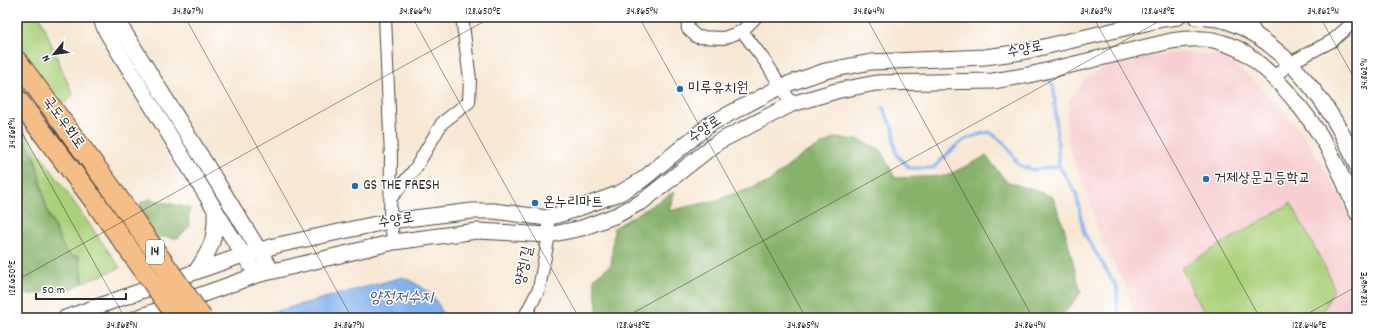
<svg xmlns="http://www.w3.org/2000/svg" width="1374" height="335" font-family="Dekko,'Poor Story',sans-serif">
	<rect width="100%" height="100%" fill="#fff"/>
	<filter id="ink" filterUnits="userSpaceOnUse"><feTurbulence type="fractalNoise" baseFrequency=".025" numOctaves="2"/><feDisplacementMap in="SourceGraphic" scale="8" xChannelSelector="R" yChannelSelector="G"/><feConvolveMatrix kernelMatrix="1 2 1 2 8 2 1 2 1" color-interpolation-filters="sRGB"/></filter>
	<filter id="wash" filterUnits="userSpaceOnUse"><feTurbulence type="fractalNoise" baseFrequency=".012" numOctaves="4" result="noise"/><feDisplacementMap in="SourceGraphic" scale="16" xChannelSelector="R" yChannelSelector="G"/><feGaussianBlur stdDeviation="0.9" result="paint"/><feColorMatrix in="noise" values="0 0 0 0 0 0 0 0 0 0 0 0 0 0 0 0 0 1.4 0 .05"/><feComposite in="paint" operator="in"/></filter>
	<g filter="url(#wash)">
		<rect width="100%" height="100%" fill="#f7e7d3"/>
		<path fill="#f7cfd1" d="M 1180,52 L 1222,56 L 1254,80 L 1295,124 L 1318,158 L 1346,208 L 1357,241 L 1357,318 L 1135,318 L 1125,284 L 1101,241 L 1090,201 L 1070,150 L 1066,120 L 1070,99 L 1083,81 L 1103,67 L 1142,58 Z"/>
		<path fill="#aad07a" stroke="#6a7e52" d="M 17,17 L 40,17 L 73,95 L 65,103 L 53,98 L 17,48 Z
			M 17,121 L 120,268 L 84,282 L 79,256 L 72,256 L 64,248 L 48,212 L 35,155 L 17,130 Z
			M 1291,203 L 1329,275 L 1334,289 L 1320,318 L 1207,318 L 1181,268 Z"/>
		<path fill="#87b26a" stroke="#596e4a" d="M 17,131 L 34,156 L 47,212 L 64,248 L 71,256 L 78,257 L 83,283 L 71,289 L 17,296 Z
			M 835,138 L 860,140 L 881,150 L 895,178 L 946,176 L 986,156 L 1006,181 L 1053,197 L 1064,227 L 1081,292 L 1061,318 L 598,318 L 594,278 L 611,265 L 614,228 L 674,192 L 669,211 L 713,201 L 767,183 L 804,154 Z
			M 150,199 L 190,208 L 188,220 L 190,226 L 178,238 L 160,237 L 157,241 L 136,217 L 141,212 L 140,203 Z"/>
		<path fill="#82b1ed" stroke="#566e8c" d="M 403,277 C 424,287 437,295 444,318 L 250,318 Z"/>
		<g fill="none" stroke-linecap="round" stroke-linejoin="round">
			<path stroke="#82b1ed" stroke-width="3.5" d="M 1049,79 L 1054,88 L 1059,166 L 1076,193 L 1084,233 L 1117,288 L 1118,318
				M 883,108 L 894,131 L 894,144 L 897,155 L 909,168 L 933,168 C 955,148 958,138 990,132 L 1005,144 L 1019,165 L 1033,170 L 1059,166"/>
		</g>
	</g>
	<g filter="url(#ink)">
		<g fill="none" stroke-linecap="round" stroke-linejoin="round">
			<defs>
				<path id="minor" d="M 385,17 L 391,157 L 390,221 L 394,242
					M 687,17 L 688,29 L 697,37 L 724,38 L 742,31
					M 756,17 L 742,31 L 767,64 L 792,104
					M 1246,17 L 1257,35
					M 1273,78 L 1290,63 L 1332,41 L 1357,19
					M 391,198 L 415,169 L 442,123 L 469,102 L 470,80 L 462,17
					M 524,318 L 539,289 L 549,235 L 547,218"/>
				<path id="tertiary" d="M 100,17 L 106,31 L 228,231 L 257,275
					M 115,17 L 272,271
					M 1196,17 C 1206,18 1219,18 1229,22 C 1287,43 1335,111 1357,166
					M 197,270 C 212,247 216,238 215,210
					M 65,318 L 243,255 L 278,245 L 390,221 L 472,211 L 494,211 L 547,218 L 568,212 L 620,193 L 642,180 L 710,124 L 782,86 L 825,71 L 871,62 L 985,57 L 1022,52 L 1163,19 L 1178,17
					M 136,318 L 257,275 L 394,242 L 477,231 L 549,235 L 582,228 L 617,215 L 643,201 L 718,142 L 792,104 L 836,91 L 876,83 L 993,81 L 1029,75 L 1171,41 C 1185,39 1203,37 1217,41 C 1228,44 1243,50 1252,58 C 1282,81 1318,126 1334,160 C 1343,177 1349,195 1357,213"/>
				<path id="trunk" d="M 17,61 L 109,185
					M 17,99 L 93,199"/>
			</defs>
			<use href="#minor" stroke="#4a4744" stroke-width="14"/>
			<use href="#tertiary" stroke="#4a4744" stroke-width="17"/>
			<use href="#trunk" stroke="#4a4744" stroke-width="22"/>
			<use href="#minor" stroke="#fff" stroke-width="12"/>
			<use href="#tertiary" stroke="#fff" stroke-width="15"/>
			<use href="#trunk" stroke="#f6be87" stroke-width="20"/>
			<defs>
				<path id="trunk-bridge" d="M 109,185 L 202,318
					M 93,199 L 178,318"/>
			</defs>
			<use href="#trunk-bridge" stroke="#4a4744" stroke-width="22" stroke-linecap="butt"/>
			<use href="#trunk-bridge" stroke="#f6be87" stroke-width="20"/>
		</g>
	</g>
	<path fill="none" stroke="#2b2b2b" stroke-width="1" stroke-opacity="0.45" d="M 185,17 L 352,318M 412,17 L 579,318M 639,17 L 806,318M 866,17 L 1033,318M 1093,17 L 1260,318M 1320,17 L 1357,83M 17,124 L 125,318M 17,280 L 492,17M 624,318 L 1167,17M 1300,318 L 1357,286"/>
	<g fill="#1f6fb2" stroke="#fff" stroke-width="1.5">
		<circle cx="680" cy="89" r="4"/>
		<circle cx="1206" cy="179" r="4"/>
		<circle cx="355" cy="186" r="4"/>
		<circle cx="535" cy="203" r="4"/>
	</g>
	<g text-anchor="middle" dominant-baseline="central" stroke-width="3" stroke-linejoin="round" paint-order="stroke">
		<rect fill="#fff" stroke="#6b6b6b" stroke-width="1" x="146" y="240" width="18" height="24" rx="3"/>
		<g font-size="14" font-weight="bold" fill="#2b2b2b">
			<text x="155" y="252">14</text>
		</g>
		<g font-size="15" fill="#2b2b2b" stroke="#fff">
			<text transform="translate(1025 50) rotate(-11)">수양로</text>
			<text transform="translate(63 123) rotate(54)">국도우회로</text>
			<text transform="translate(705 130) rotate(-35)">수양로</text>
			<text transform="translate(396 221) rotate(-9)">수양로</text>
			<text transform="translate(525 266) rotate(-78)">양정1길</text>
		</g>
		<g font-size="15" fill="#2b2b2b" stroke="#fff" text-anchor="start">
			<text x="688" y="89">미루유치원</text>
			<text x="1214" y="179">거제상문고등학교</text>
			<text x="363" y="186">GS THE FRESH</text>
			<text x="543" y="203">온누리마트</text>
		</g>
		<g font-size="16" font-style="italic" fill="#495a6f" stroke="#fff">
			<text x="401" y="298">양정저수지</text>
		</g>
	</g>
	<rect width="1374" height="335" fill="none" stroke="#fff" stroke-width="44"/>
	<g transform="translate(54 54) rotate(241)" stroke="#ffffff" stroke-width="3" paint-order="stroke">
	<path d="M0-3L7 15L0 10L-7 15Z" fill="#2b2b2b"/>
	<text y="-6" font-size="11" font-weight="bold" text-anchor="middle" fill="#2b2b2b">N</text>
	</g>
	<path d="M36 293v6h90v-6" fill="none" stroke="#2b2b2b" stroke-width="2"/>
	<text x="42" y="293" font-size="12" fill="#2b2b2b" stroke="#ffffff" stroke-width="3" paint-order="stroke">50 m</text>
	<rect x="22" y="22" width="1330" height="291" fill="none" stroke="#2b2b2b" stroke-width="1.5"/>
	<g font-size="10" text-anchor="middle" fill="#2b2b2b">
		<text x="188" y="14">34.867°N</text>
		<text x="415" y="14">34.866°N</text>
		<text x="483" y="14">128.650°E</text>
		<text x="642" y="14">34.865°N</text>
		<text x="869" y="14">34.864°N</text>
		<text x="1096" y="14">34.863°N</text>
		<text x="1158" y="14">128.648°E</text>
		<text x="1323" y="14">34.862°N</text>
		<text transform="translate(1363 74) rotate(-90)" y="4">34.862°N</text>
		<text transform="translate(11 133) rotate(-90)" y="4">34.868°N</text>
		<text transform="translate(11 278) rotate(-90)" y="4">128.650°E</text>
		<text transform="translate(1363 289) rotate(-90)" y="4">128.646°E</text>
		<text x="122" y="328">34.868°N</text>
		<text x="349" y="328">34.867°N</text>
		<text x="633" y="328">128.648°E</text>
		<text x="803" y="328">34.865°N</text>
		<text x="1030" y="328">34.864°N</text>
		<text x="1309" y="328">128.646°E</text>
	</g>
</svg>
